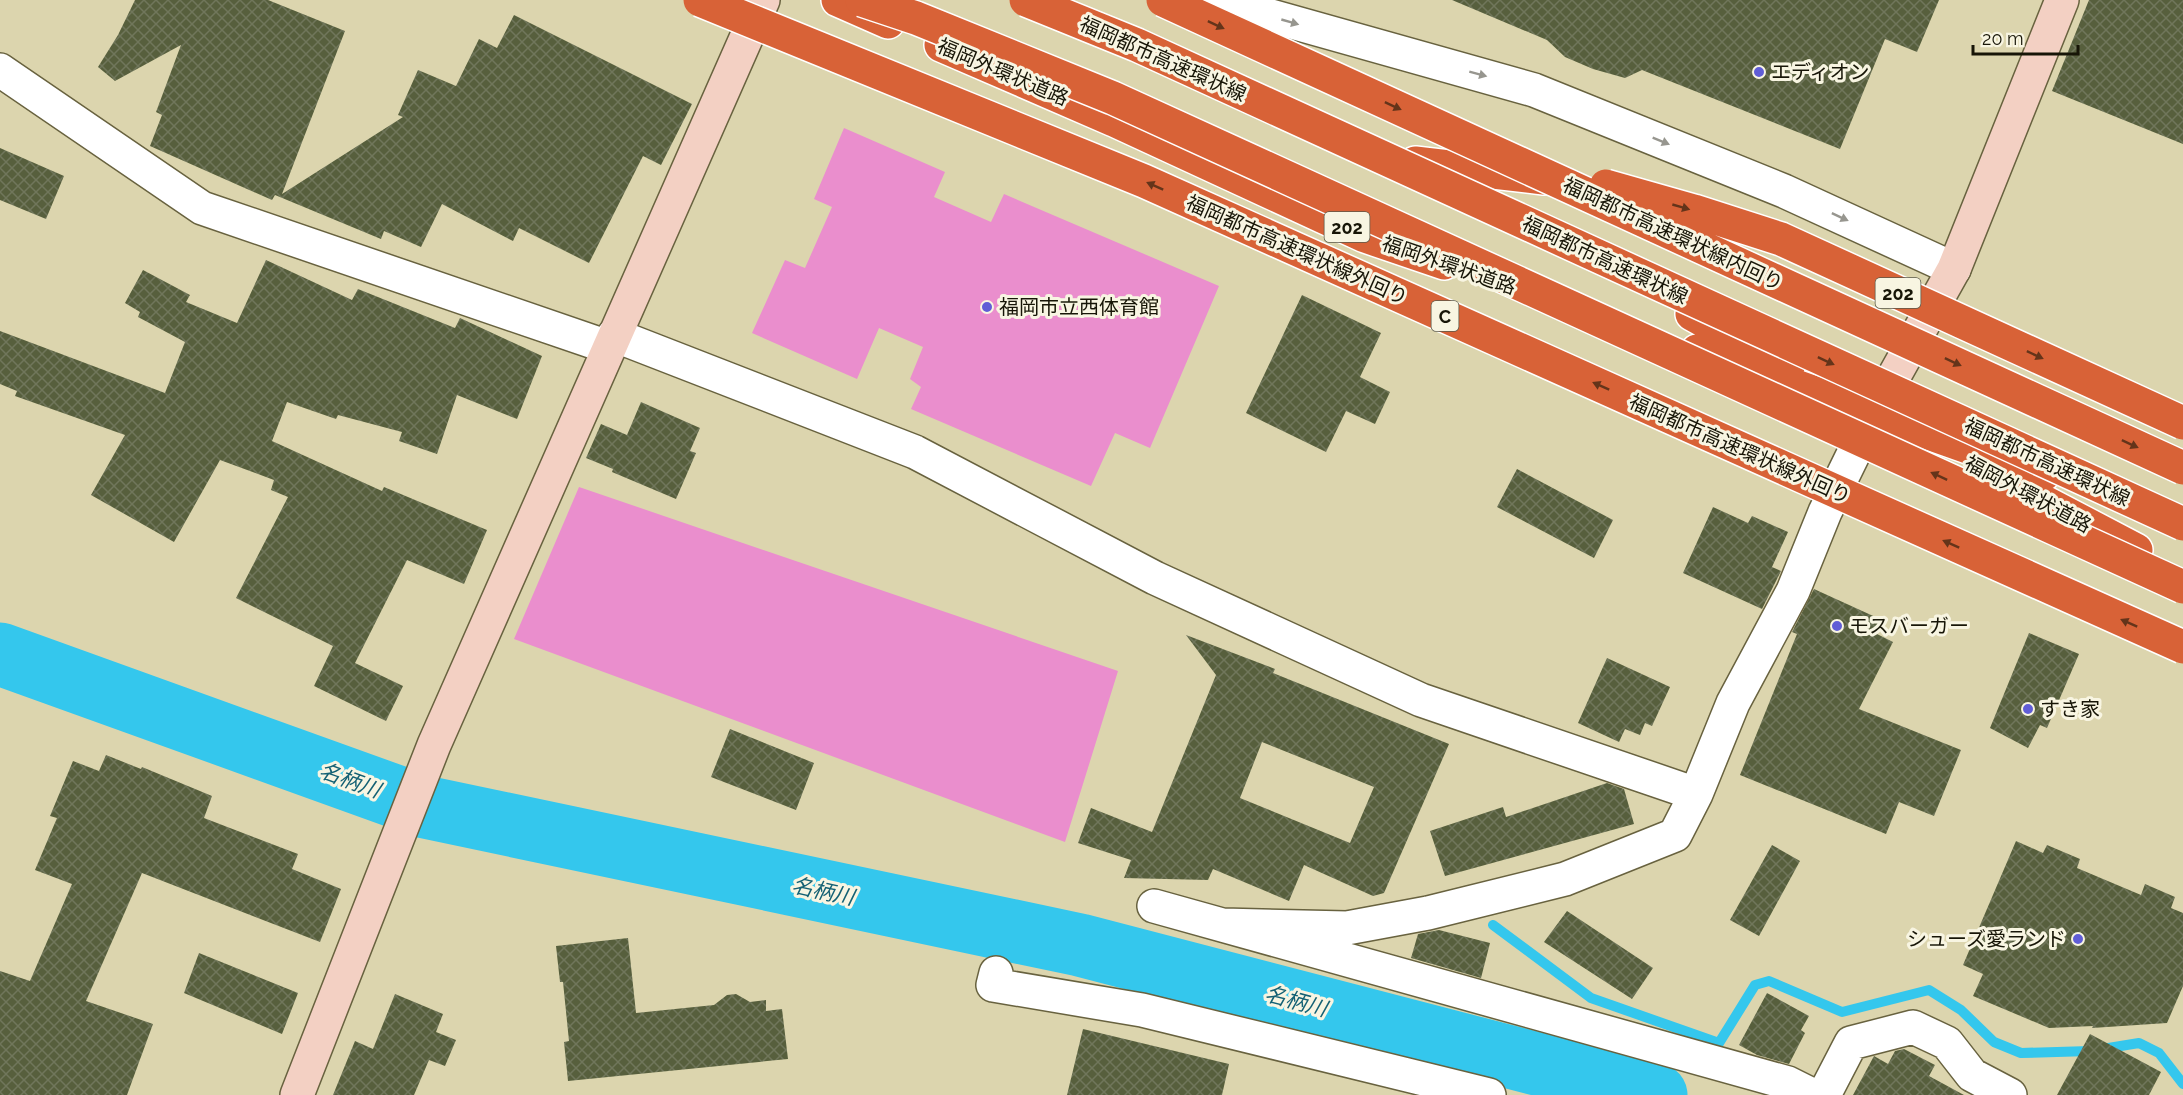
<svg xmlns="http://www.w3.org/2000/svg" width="2183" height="1095" font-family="Raleway,'Noto Sans JP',sans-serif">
	<defs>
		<pattern id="building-cross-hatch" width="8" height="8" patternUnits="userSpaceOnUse" patternTransform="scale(1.5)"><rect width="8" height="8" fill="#575f3d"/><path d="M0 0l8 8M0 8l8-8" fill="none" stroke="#70765b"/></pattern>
	</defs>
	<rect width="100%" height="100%" fill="#dcd5ae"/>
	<path fill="#ea8ecd" d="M 844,128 L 945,172 L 934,197 L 991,222 L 1004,194 L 1219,286 L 1150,448 L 1115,433 L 1091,486 L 911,409 L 921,387 L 910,379 L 923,347 L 879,328 L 857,379 L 752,333 L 785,260 L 805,268 L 832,207 L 814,199 Z
		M 579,487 L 1118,671 L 1065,842 L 514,639 Z"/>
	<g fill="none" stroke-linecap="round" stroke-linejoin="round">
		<path stroke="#34c7ed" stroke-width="10" d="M 1493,925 L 1591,998 L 1719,1043 L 1755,985 L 1769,981 L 1842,1012 L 1929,990 L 1961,1010 L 1994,1042 L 2021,1053 L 2090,1051 L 2139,1043 L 2159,1053 L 2183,1084"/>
		<path stroke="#34c7ed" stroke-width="63" d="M 0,654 L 425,807 L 1080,945 L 1656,1095"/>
	</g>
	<path fill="url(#building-cross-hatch)" fill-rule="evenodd" d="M 135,0 L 268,0 L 345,31 L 282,194 L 403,117 L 398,115 L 418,70 L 456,86 L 479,39 L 497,48 L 514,15 L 692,104 L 661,165 L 643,156 L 589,263 L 519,228 L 513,241 L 442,204 L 421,247 L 384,231 L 381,239 L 275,195 L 272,200 L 150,146 L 162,115 L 156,112 L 181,45 L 115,81 L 98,67 L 118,35 Z
		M 1452,0 L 1939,0 L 1917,52 L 1885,39 L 1840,149 L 1642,70 L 1625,78 L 1593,69 L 1565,57 L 1547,40 Z
		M 2089,0 L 2183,0 L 2183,144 L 2052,91 Z
		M 0,148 L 64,176 L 46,219 L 0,200 Z
		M 266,260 L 352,300 L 358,289 L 455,328 L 460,318 L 542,356 L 517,419 L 457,395 L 437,454 L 399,441 L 402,432 L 338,415 L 336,419 L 287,402 L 272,441 L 382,491 L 384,487 L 487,530 L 464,584 L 407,560 L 355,663 L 403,686 L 386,721 L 314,686 L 333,646 L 236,598 L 288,497 L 271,490 L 274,480 L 220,460 L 174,542 L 91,495 L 125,435 L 15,396 L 17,391 L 0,384 L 0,331 L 165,393 L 185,342 L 138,317 L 140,312 L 125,303 L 143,270 L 190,295 L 186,302 L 237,323 Z
		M 1302,295 L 1381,333 L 1360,377 L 1390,392 L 1375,424 L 1346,411 L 1326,452 L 1246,413 Z
		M 641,402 L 700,428 L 690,451 L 696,453 L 676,499 L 612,472 L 613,469 L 586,458 L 601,424 L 627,435 Z
		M 1517,469 L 1613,520 L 1594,558 L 1497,507 Z
		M 1713,507 L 1748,523 L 1752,516 L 1788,532 L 1772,567 L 1781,571 L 1762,609 L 1683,573 Z
		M 1814,589 L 1882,620 L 1875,633 L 1893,642 L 1859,709 L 1961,750 L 1934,816 L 1899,802 L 1886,834 L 1740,775 L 1797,634 L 1792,632 Z
		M 2029,633 L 2079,654 L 2047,728 L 2040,725 L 2028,748 L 1990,728 Z
		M 1186,635 L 1275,669 L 1273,673 L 1449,744 L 1384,893 L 1373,896 L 1304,865 L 1289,901 L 1213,869 L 1208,880 L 1124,878 L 1131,860 L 1078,843 L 1091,808 L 1152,832 L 1216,675 ZM 1262,742 L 1374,787 L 1350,843 L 1240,798 Z
		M 1607,658 L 1670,687 L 1652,726 L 1645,723 L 1640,735 L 1625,729 L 1619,742 L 1578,723 Z
		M 730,729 L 814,763 L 796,810 L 711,777 Z
		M 106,755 L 141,769 L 142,767 L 212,796 L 204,818 L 298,854 L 292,869 L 341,889 L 320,942 L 142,873 L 86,1001 L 153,1024 L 127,1095 L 0,1095 L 0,971 L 30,981 L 72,884 L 35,870 L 57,818 L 50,816 L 73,761 L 99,771 Z
		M 1607,783 L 1624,789 L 1634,824 L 1445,876 L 1430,831 L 1503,807 L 1506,817 Z
		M 2016,841 L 2043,853 L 2047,845 L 2080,859 L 2077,868 L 2141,895 L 2145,884 L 2175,897 L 2171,908 L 2183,913 L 2183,986 L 2167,1023 L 2092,1028 L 2093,1026 L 2049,1028 L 1973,996 L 1983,974 L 1963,965 Z
		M 1772,845 L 1800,861 L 1759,936 L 1730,920 Z
		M 1567,911 L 1653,968 L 1632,999 L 1544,942 Z
		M 1439,930 L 1490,943 L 1481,978 L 1411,958 L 1418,934 Z
		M 628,938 L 636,1013 L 714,1005 L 727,995 L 736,994 L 750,1002 L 766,1000 L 766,1011 L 782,1009 L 788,1059 L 568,1081 L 564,1042 L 569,1041 L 563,982 L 560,982 L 556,946 Z
		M 199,953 L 298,993 L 282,1034 L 184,993 Z
		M 1767,993 L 1809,1016 L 1801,1030 L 1805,1033 L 1789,1064 L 1757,1055 L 1739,1045 Z
		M 395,994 L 443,1014 L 436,1032 L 456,1040 L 445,1066 L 429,1060 L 414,1095 L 333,1095 L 355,1041 L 373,1049 Z
		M 1083,1029 L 1229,1064 L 1222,1095 L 1067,1095 Z
		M 2090,1034 L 2161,1072 L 2149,1095 L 2057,1095 Z
		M 1904,1049 L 1935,1065 L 1929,1076 L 1964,1095 L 1853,1095 L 1874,1056 L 1888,1064 L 1895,1051 Z"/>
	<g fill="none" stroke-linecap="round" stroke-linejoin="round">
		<defs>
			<path id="street" d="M 1214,0 L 1534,90 L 1784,191 L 1954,269
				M 0,70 L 202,208 L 608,347
				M 614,335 L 915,452 L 1155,578 L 1421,700 L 1696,794
				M 1154,906 L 1788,1083 L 1812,1095
				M 1223,925 L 1347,928 L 1428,913 L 1565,879 L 1675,835 L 1696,794 L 1733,703 L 1793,591 L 1825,512 L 1873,414
				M 996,973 L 993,985 L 1142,1010 L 1489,1095
				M 1824,1095 L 1851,1043 L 1913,1027 L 1947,1043 L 1972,1075 L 2010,1095"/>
			<path id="secondary" d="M 1874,412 L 1954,269 L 2062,0
				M 297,1095 L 434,745 L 763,0"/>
			<path id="highway" d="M 838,0 L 888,22
				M 941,45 L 1114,120 L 1365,236 L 1444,263
				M 1415,163 L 1544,178
				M 1692,314 L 1788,367
				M 1697,351 L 2044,474
				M 1985,471 L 2136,550"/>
		</defs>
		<use href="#street" stroke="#68623f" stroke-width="36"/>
		<use href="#secondary" stroke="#68623f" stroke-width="36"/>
		<use href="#highway" stroke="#fff" stroke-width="36"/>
		<use href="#street" stroke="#fff" stroke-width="33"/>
		<use href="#secondary" stroke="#f3d0c3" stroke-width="33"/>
		<use href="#highway" stroke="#d86237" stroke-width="33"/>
		<defs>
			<path id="highway-bridge" d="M 700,0 L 1144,181 L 2183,647
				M 862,0 L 916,18 L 1113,98 L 2183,587
				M 1026,0 L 1137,45 L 2183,524
				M 1163,0 L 2183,468
				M 1606,186 L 1694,211 L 1781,239 L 2183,423"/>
		</defs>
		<use href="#highway-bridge" stroke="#fff" stroke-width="36" stroke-linecap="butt"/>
		<use href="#highway-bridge" stroke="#d86237" stroke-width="33"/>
	</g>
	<defs><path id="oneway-solid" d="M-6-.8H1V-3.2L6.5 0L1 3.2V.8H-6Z" transform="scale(1.5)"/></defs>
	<g fill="#97968f">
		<use href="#oneway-solid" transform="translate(1290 22) rotate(16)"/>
		<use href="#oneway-solid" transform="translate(1478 74) rotate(15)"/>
		<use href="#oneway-solid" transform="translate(1661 141) rotate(22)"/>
		<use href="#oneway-solid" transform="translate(1840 217) rotate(25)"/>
	</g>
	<g fill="#64341a">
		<use href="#oneway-solid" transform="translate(1216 25) rotate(25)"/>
		<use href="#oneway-solid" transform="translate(1393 106) rotate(25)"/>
		<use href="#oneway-solid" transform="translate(1155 186) rotate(-156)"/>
		<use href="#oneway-solid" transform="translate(1681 207) rotate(16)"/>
		<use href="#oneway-solid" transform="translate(2035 355) rotate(25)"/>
		<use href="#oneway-solid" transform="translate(1826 361) rotate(25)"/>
		<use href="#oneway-solid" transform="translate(1953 362) rotate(25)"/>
		<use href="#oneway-solid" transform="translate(1601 386) rotate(-156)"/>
		<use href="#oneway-solid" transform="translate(2130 444) rotate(25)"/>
		<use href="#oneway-solid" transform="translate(1939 476) rotate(-155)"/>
		<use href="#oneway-solid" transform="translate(1951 544) rotate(-156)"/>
		<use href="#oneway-solid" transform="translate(2129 623) rotate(-156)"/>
	</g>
	<g fill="#605dd6" stroke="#f8f5e2" stroke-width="2">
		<circle cx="1759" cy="72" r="6"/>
		<circle cx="987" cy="307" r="6"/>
		<circle cx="1837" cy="626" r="6"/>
		<circle cx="2028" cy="709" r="6"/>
		<circle cx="2078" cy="939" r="6"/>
	</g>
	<g text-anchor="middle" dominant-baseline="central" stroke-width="6" stroke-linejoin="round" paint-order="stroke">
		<g fill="#f8f5e2" stroke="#5a5849" stroke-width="1.5">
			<rect x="1324.5" y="212" width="45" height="30" rx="4.5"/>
			<rect x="1875.5" y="278" width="45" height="30" rx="4.5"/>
			<rect x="1431.5" y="301" width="27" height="30" rx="4.5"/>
		</g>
		<g font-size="18" font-weight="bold" fill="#171507">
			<text x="1347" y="227">202</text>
			<text x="1898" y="293">202</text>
			<text x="1445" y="316">C</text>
		</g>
		<g font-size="20" fill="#171507" stroke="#f8f5e2">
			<text transform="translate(1163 59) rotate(24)">福岡都市高速環状線</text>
			<text transform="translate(1003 72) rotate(23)">福岡外環状道路</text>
			<text transform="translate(1673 234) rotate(25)">福岡都市高速環状線内回り</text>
			<text transform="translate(1297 250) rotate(24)">福岡都市高速環状線外回り</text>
			<text transform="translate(1605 260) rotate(25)">福岡都市高速環状線</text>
			<text transform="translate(1449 265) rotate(19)">福岡外環状道路</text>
			<text transform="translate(1740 449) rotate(24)">福岡都市高速環状線外回り</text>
			<text transform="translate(2047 462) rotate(25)">福岡都市高速環状線</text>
			<text transform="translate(2028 494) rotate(28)">福岡外環状道路</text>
		</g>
		<g font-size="20" fill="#171507" stroke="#f8f5e2" text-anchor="start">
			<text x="1771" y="72">エディオン</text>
			<text x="999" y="307">福岡市立西体育館</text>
			<text x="1849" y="626">モスバーガー</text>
			<text x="2040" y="709">すき家</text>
			<text x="2066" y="939" text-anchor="end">シューズ愛ランド</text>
		</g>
		<g font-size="21" font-style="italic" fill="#146174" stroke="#f8f5e2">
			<text transform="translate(350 780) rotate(20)">名柄川</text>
			<text transform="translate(823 891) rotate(12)">名柄川</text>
			<text transform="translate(1296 1001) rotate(15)">名柄川</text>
		</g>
	</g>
	<path d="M1973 45v9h105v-9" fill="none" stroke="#171507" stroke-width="3"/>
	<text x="1982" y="45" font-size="18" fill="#171507" stroke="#f8f5e2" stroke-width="4.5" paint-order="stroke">20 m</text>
</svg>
